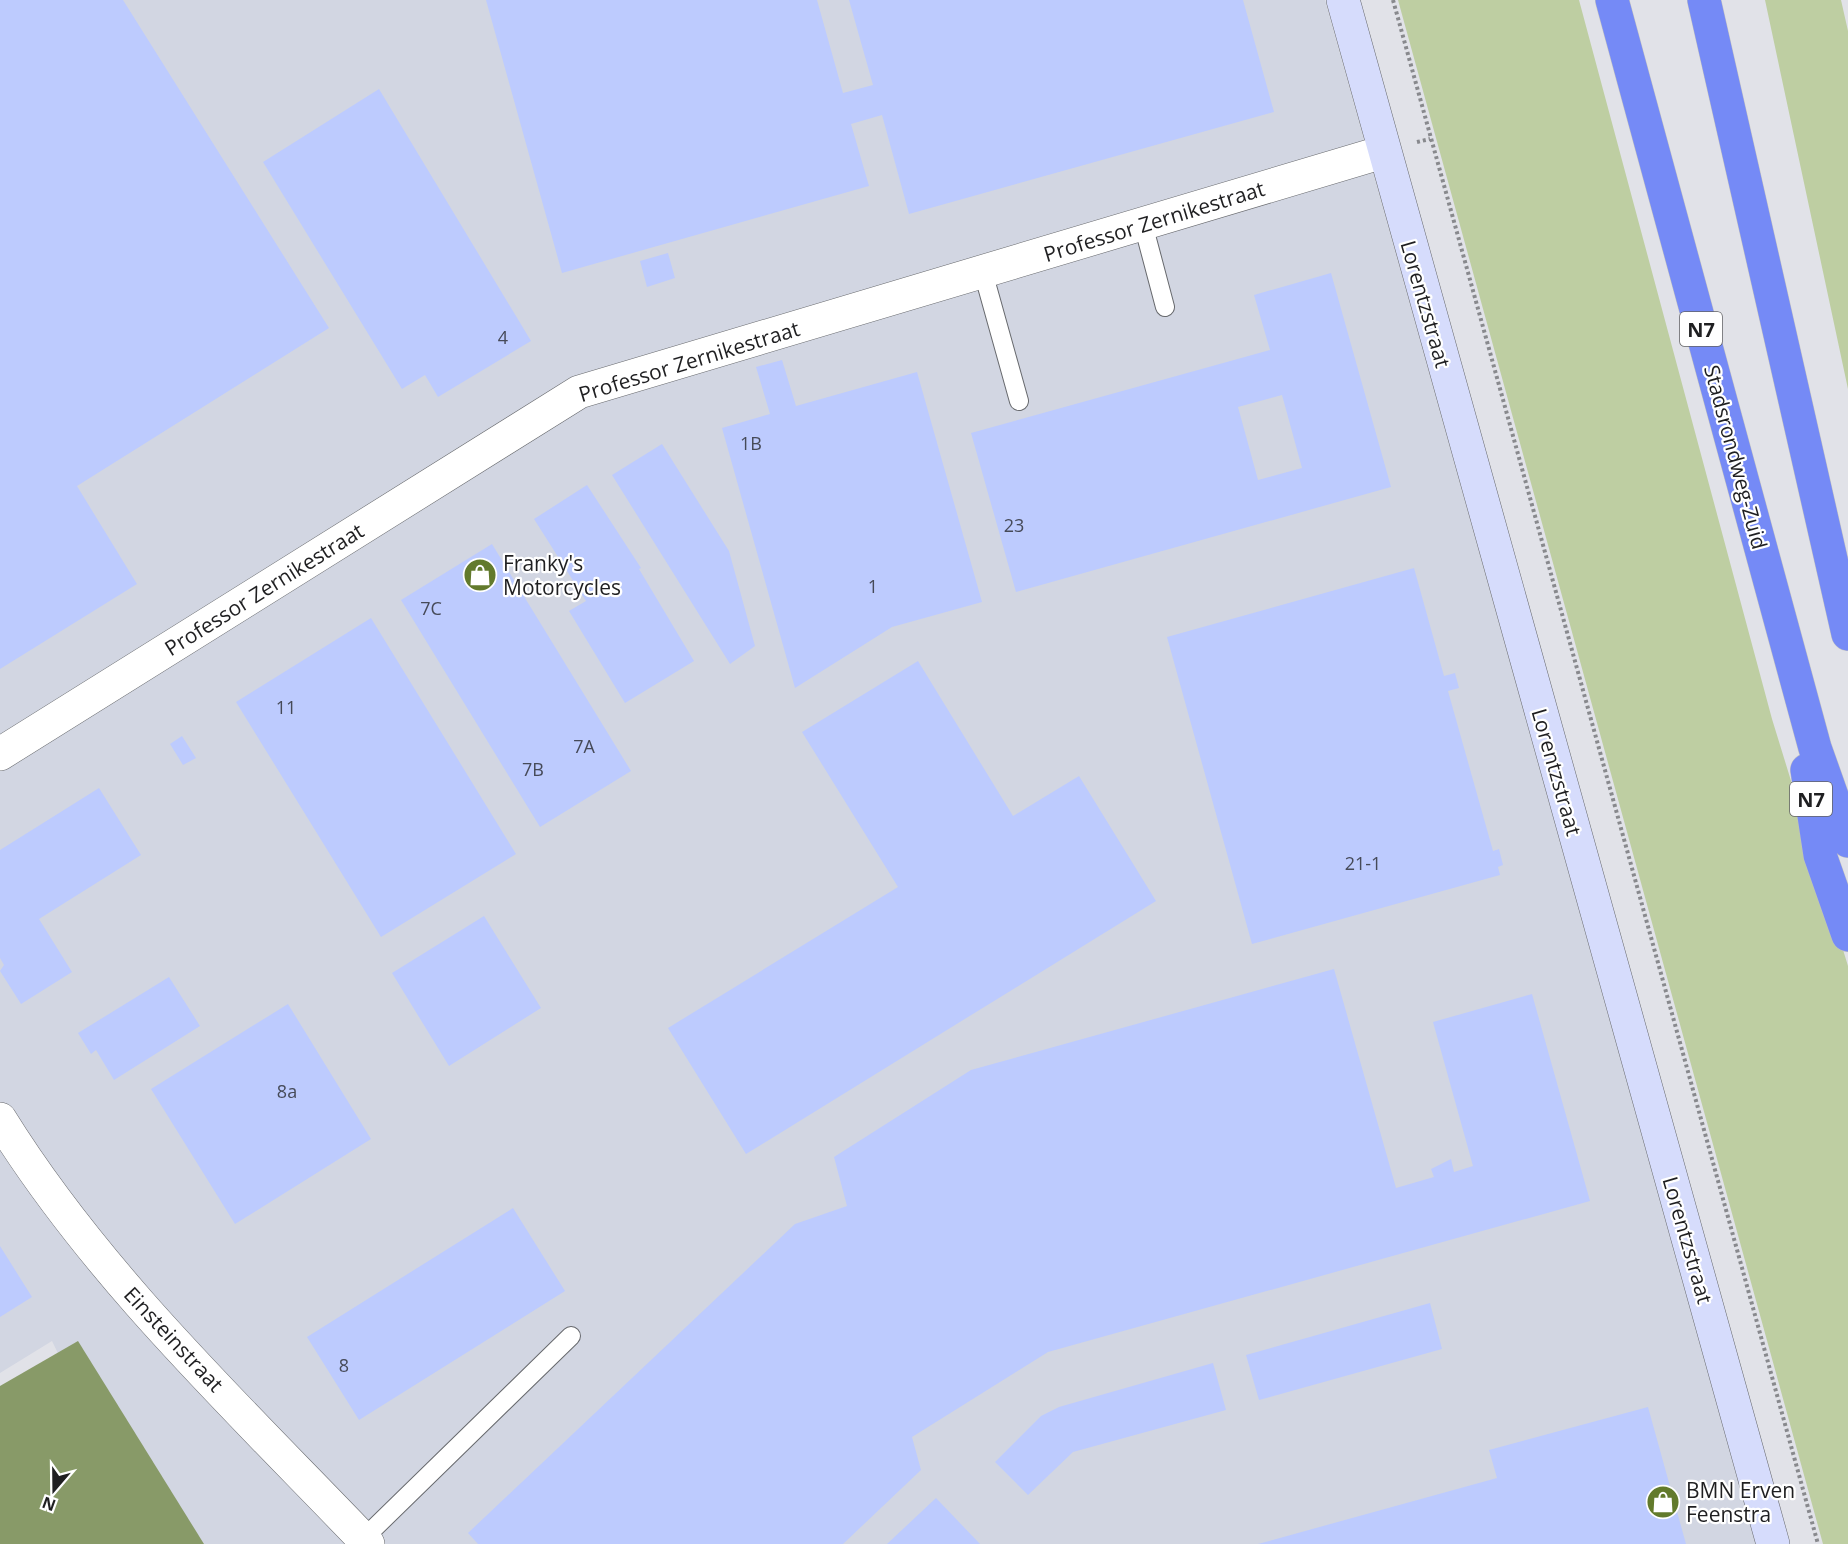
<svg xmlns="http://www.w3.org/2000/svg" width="1848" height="1544" font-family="'Open Sans',sans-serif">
	<rect width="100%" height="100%" fill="#e1e2e8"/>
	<path fill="#d2d6e2" d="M 0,0 L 1325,0 L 1756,1544 L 151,1544 L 52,1341 L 0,1373 Z"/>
	<path fill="#becea2" d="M 1398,0 L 1579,0 L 1772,719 L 1848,966 L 1848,1544 L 1823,1544 Z
		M 1765,0 L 1841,0 L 1848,31 L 1848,389 Z"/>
	<path fill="#889a68" d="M 78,1341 L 204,1544 L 0,1544 L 0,1386 Z"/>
	<path fill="#bdcbfe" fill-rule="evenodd" d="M 0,0 L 123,0 L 329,328 L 77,486 L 137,584 L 0,669 Z
		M 486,0 L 817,0 L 843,93 L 873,85 L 849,0 L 1243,0 L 1274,112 L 909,214 L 882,115 L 851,124 L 869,186 L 562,273 Z
		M 379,89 L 531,341 L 438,397 L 425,375 L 402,389 L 263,162 Z
		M 668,253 L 675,278 L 647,287 L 640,261 Z
		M 1331,273 L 1391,487 L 1016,592 L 971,433 L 1270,350 L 1254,295 ZM 1282,395 L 1302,468 L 1258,480 L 1238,407 Z
		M 782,360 L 796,406 L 917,372 L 982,602 L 892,627 L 795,688 L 722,428 L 770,414 L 756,367 Z
		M 662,444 L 729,551 L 755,646 L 730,664 L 612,475 Z
		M 587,485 L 641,568 L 639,569 L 694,661 L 625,703 L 569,611 L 586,601 L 534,519 Z
		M 492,544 L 631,771 L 540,827 L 401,600 Z
		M 1414,568 L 1444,676 L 1455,673 L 1459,688 L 1448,691 L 1493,851 L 1499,849 L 1503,865 L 1498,867 L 1500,875 L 1252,944 L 1167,637 Z
		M 371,618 L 516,854 L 381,937 L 236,702 Z
		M 918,661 L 1013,816 L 1079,776 L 1156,901 L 746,1154 L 668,1028 L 898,887 L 802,732 Z
		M 182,736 L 196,758 L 183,765 L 170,744 Z
		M 99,788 L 141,855 L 39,919 L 72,972 L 21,1004 L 0,971 L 4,965 L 0,958 L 0,850 Z
		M 484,916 L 541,1008 L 449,1066 L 392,973 Z
		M 1334,969 L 1396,1188 L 1434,1177 L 1431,1169 L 1451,1159 L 1454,1172 L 1473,1166 L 1433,1022 L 1532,994 L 1590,1201 L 1048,1352 L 912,1437 L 921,1470 L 843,1544 L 478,1544 L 468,1533 L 795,1224 L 847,1206 L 834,1157 L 971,1070 Z
		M 169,977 L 200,1026 L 114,1080 L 96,1050 L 91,1054 L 78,1033 Z
		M 288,1004 L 371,1139 L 235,1224 L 151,1089 Z
		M 513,1208 L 565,1291 L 359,1420 L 307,1337 Z
		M 0,1246 L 32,1297 L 0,1317 Z
		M 1430,1303 L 1442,1349 L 1259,1400 L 1246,1355 Z
		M 1213,1363 L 1226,1410 L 1073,1452 L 1028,1495 L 995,1462 L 1041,1416 L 1059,1407 Z
		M 1648,1407 L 1686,1544 L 1258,1544 L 1497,1478 L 1489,1450 Z
		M 936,1498 L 980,1544 L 887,1544 Z"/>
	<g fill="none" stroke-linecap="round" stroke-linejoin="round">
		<defs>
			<path id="lane" d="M 1143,224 L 1165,307
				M 983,272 L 1019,401
				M 363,1539 L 571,1336"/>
			<path id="street" d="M 0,754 L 579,392 L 1383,152
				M 0,1119 C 98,1277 240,1410 368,1544"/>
			<path id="secondary" d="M 1343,0 L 1773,1544"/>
			<path id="highway" d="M 1612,0 L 1815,748 L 1848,841
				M 1704,0 L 1848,634
				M 1807,770 L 1820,855 L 1848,935"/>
		</defs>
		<use href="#lane" stroke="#67696d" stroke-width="20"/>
		<use href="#street" stroke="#67696d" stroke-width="34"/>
		<use href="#secondary" stroke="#67696d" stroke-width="34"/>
		<use href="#highway" stroke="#c0c0c1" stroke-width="34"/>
		<path stroke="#88898d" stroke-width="4" stroke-dasharray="3 3" stroke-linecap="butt" d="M 1393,0 L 1818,1544
			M 1417,142 L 1430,139"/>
		<use href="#lane" stroke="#fff" stroke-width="18"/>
		<use href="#street" stroke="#fff" stroke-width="33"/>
		<use href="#secondary" stroke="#d6dcfc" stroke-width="33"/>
		<use href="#highway" stroke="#758af6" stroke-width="33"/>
	</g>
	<defs>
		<symbol id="shop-disc" viewBox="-11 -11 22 22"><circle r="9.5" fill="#627a2c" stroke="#fff"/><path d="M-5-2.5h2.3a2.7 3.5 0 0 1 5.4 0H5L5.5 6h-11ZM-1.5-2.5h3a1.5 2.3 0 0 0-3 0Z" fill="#fff"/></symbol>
	</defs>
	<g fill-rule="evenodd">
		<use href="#shop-disc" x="461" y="556" width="38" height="38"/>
		<use href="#shop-disc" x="1644" y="1483" width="38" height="38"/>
	</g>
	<g text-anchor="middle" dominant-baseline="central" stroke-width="4.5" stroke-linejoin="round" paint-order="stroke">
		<g font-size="18" fill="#464a58">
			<text x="503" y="337">4</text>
			<text x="751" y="443">1B</text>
			<text x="1014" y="525">23</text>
			<text x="873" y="586">1</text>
			<text x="431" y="608">7C</text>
			<text x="286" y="707">11</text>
			<text x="584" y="746">7A</text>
			<text x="533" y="769">7B</text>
			<text x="1363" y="863">21-1</text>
			<text x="287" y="1091">8a</text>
			<text x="344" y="1365">8</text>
		</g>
		<g fill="#fff" stroke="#626264" stroke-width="1.5">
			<rect x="1680" y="312" width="42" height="34" rx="4.5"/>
			<rect x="1790" y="782" width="42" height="34" rx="4.5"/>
		</g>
		<g font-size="20" font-weight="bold" fill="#1f1f21">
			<text x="1701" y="329">N7</text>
			<text x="1811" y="799">N7</text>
		</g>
		<g font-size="21" fill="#1f1f21" stroke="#fff">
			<text transform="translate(1154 221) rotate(-17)">Professor Zernikestraat</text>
			<text transform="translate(1426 304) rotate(74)">Lorentzstraat</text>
			<text transform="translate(689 361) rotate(-17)">Professor Zernikestraat</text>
			<text transform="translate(1736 457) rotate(75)">Stadsrondweg-Zuid</text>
			<text transform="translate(264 589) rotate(-32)">Professor Zernikestraat</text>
			<text transform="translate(1557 772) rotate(74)">Lorentzstraat</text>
			<text transform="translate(1688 1240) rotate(74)">Lorentzstraat</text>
			<text transform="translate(174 1339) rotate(47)">Einsteinstraat</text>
		</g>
		<g font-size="21" fill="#1f1f21" stroke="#fff" text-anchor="start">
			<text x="503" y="563">Franky's<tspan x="503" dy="24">Motorcycles</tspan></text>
			<text x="1686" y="1490">BMN Erven<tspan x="1686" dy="24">Feenstra</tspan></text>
		</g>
	</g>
	<g transform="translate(54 1490) rotate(200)" stroke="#ffffff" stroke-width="4.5" paint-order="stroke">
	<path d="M0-4.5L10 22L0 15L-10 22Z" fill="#1f1f21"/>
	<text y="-9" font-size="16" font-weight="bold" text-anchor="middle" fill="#1f1f21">N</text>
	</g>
</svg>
